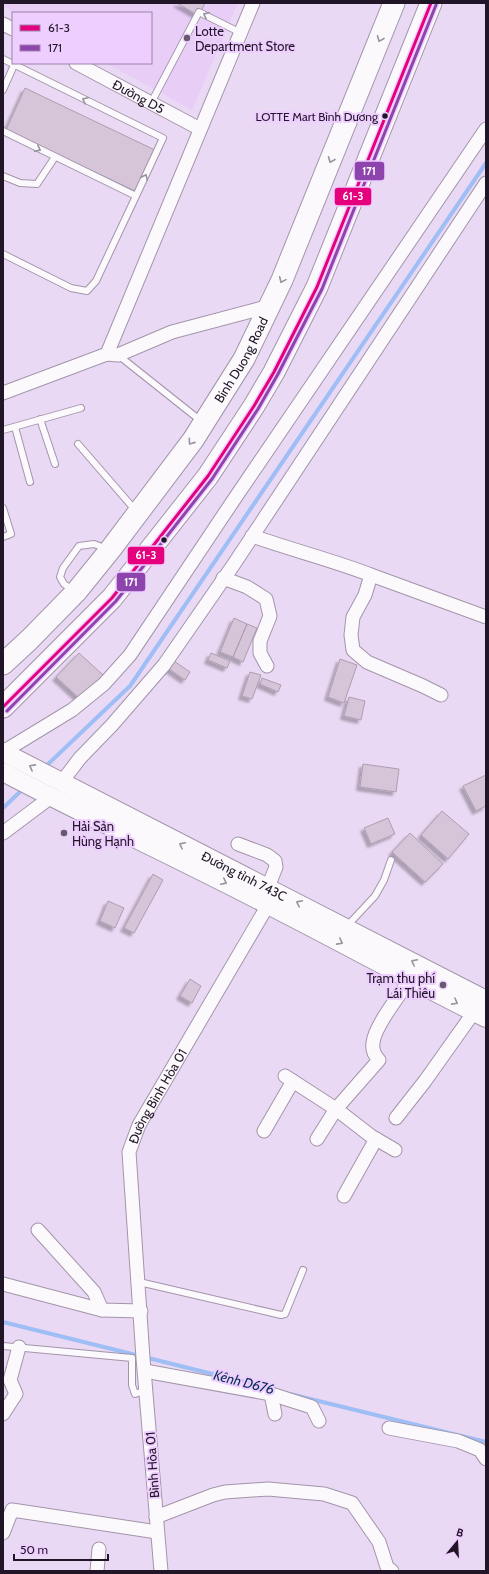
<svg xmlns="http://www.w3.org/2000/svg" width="489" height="1574" font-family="Cabin,sans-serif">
	<defs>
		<filter id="shadow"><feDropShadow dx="-3.5" dy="3.5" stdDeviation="1" flood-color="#0004"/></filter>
	</defs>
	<rect width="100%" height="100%" fill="#ead9f4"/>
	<path fill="#e8cdf7" d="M 3,3 L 238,3 L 192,110 L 106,63 L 151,63 L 151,13 L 15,13 L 3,6 Z"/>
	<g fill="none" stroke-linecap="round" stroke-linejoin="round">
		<path stroke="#9ebef5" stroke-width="4" d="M 44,768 L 130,686 L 486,163
			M 3,808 L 24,788
			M 3,1322 L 253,1384
			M 290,1394 L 486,1442"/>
	</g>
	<path fill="#d6c5d8" stroke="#ad9db0" filter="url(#shadow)" d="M 177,3 L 205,3 L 199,16 Z
		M 25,88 L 157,151 L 137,192 L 6,130 Z
		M 234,618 L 247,624 L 233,657 L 220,652 Z
		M 247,624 L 257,628 L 243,662 L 233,657 Z
		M 79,653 L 103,675 L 80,699 L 56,677 Z
		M 211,653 L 230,661 L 227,668 L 208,660 Z
		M 340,659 L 357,665 L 344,703 L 328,697 Z
		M 174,661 L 190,672 L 185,680 L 169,669 Z
		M 250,672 L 261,675 L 252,699 L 242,696 Z
		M 262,678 L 281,685 L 278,692 L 260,684 Z
		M 349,697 L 365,701 L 361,720 L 344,716 Z
		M 363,764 L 399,769 L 396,792 L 360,787 Z
		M 486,775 L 486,806 L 476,811 L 463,786 Z
		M 442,811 L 469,834 L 448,859 L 421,835 Z
		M 388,818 L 395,834 L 371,844 L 364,828 Z
		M 410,833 L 443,864 L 425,882 L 392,852 Z
		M 153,874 L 163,880 L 134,933 L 124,928 Z
		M 108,901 L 124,908 L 115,928 L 100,921 Z
		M 190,979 L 201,986 L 192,1003 L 180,996 Z"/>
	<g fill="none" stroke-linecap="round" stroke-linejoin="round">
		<defs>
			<path id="service" d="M 3,59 L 163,138 L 136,196 L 3,131
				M 3,90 L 15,63
				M 151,103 L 199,12 L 241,33
				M 3,176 L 20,183 L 37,184 L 55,157
				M 3,254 L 71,288 L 87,291 L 96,281 L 136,196
				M 118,355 L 201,421
				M 40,419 L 55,464
				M 15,427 L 30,482
				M 3,430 L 81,408
				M 78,444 L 136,511
				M 3,508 L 11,534 L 3,537
				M 73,590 L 64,584 L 60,577 L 63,568 L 79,546 L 94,544 L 107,549
				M 347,926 L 375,896 L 384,880 L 391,860
				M 139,1282 L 281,1315 L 285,1314 L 303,1270
				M 3,1346 L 132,1358 L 132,1385 L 135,1394 L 146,1390"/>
			<g id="minor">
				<path d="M 3,24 L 13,29"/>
				<path id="s1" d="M 76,63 L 200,129"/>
				<path d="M 107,354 L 253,3"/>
				<path d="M 3,393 L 107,354 L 118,355 L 172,332 L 270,306"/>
				<path d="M 252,536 C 292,550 332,560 371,575 L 365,595 L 353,617 L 351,635 L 353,650 L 367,662 L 423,686 L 441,695"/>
				<path d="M 371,575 L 486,617"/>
				<path d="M 223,578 L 247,587 L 266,599 L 270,616 L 260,641 L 260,653 L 267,666"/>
				<path d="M 3,752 L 72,710 L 104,684 L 130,655 L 233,501 L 486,129"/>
				<path d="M 61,783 L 80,758 L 112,725 L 164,665 L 234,564 L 486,183"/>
				<path d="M 3,833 L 51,797"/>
				<path d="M 238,844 L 267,855 L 275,861 L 276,867 L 268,887"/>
				<path d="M 285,1076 L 336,1109 L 317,1139"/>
				<path d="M 396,1118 L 425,1081 L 474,1012"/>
				<path d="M 264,1131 L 293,1081"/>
				<path d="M 395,1150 L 371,1136 L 336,1109 L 379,1060 C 374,1055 372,1049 373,1043 C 374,1027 400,994 410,980"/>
				<path d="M 344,1196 L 376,1139"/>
				<path d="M 38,1230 L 94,1292 L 102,1310"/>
				<path d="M 3,1284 L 102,1310 L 141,1311"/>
				<path d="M 145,1371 L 271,1394 L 312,1407 L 319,1421"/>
				<path d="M 271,1394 L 275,1414"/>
				<path d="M 3,1414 L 16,1394 L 10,1380 L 19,1347"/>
				<path d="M 389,1428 L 458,1441 L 480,1450 L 486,1459"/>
				<path d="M 156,1517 L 213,1495 L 225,1492 L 268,1489 L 324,1494 L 352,1503 L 379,1542 L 387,1567 L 392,1571"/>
				<path d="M 3,1533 L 12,1510 L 157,1532"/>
				<path d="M 97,1571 L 99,1549"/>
				<path id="s2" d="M 161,1571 L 143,1358 L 129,1152 L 139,1125 L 268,905"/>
			</g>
			<g id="secondary">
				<path id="s3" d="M 3,752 C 164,836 325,916 486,1000"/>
				<path d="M 3,772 C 90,818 180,859 268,905 C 341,942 413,982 486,1018"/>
			</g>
			<g id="trunk">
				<path id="s4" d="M 3,664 L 29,640 L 76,592 L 110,550 L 193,440 L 244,359 L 282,280 L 394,3"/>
				<path d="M 3,707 L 112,598 L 208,476 L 254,406 L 274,372 L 317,287 L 431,3"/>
			</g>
		</defs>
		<use href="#service" stroke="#a295a9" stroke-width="8"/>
		<use href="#minor" stroke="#a295a9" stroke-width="15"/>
		<use href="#secondary" stroke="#a295a9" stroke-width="20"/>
		<use href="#trunk" stroke="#a295a9" stroke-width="23"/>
		<use href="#service" stroke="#fcf9fd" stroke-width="6"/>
		<use href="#minor" stroke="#fcf9fd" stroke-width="13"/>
		<use href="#secondary" stroke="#fcf9fd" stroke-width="18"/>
		<use href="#trunk" stroke="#fcf9fd" stroke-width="21"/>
		<defs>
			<path id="bus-1" d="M 3,707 L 112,598 L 208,476 L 254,406 L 274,372 L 317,287 L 431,3"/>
			<path id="bus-2" d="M 7,711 L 116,601 L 212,479 L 258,409 L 278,374 L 322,289 L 436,5"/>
		</defs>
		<use href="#bus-1" stroke="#eeceff" stroke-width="6"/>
		<use href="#bus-2" stroke="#eeceff" stroke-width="6"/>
		<use href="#bus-1" stroke="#e5007d" stroke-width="3"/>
		<use href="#bus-2" stroke="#8e44ad" stroke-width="3"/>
	</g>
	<defs><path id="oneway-chevron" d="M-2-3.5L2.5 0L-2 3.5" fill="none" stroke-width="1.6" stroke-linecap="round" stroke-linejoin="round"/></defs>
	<g stroke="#99939d">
		<use href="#oneway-chevron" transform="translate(206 15) rotate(-153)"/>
		<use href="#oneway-chevron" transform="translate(380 39) rotate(112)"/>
		<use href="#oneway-chevron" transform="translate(85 100) rotate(-154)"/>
		<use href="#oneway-chevron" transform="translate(38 149) rotate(26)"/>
		<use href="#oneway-chevron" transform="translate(331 160) rotate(112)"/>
		<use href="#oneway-chevron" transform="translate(145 177) rotate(-65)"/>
		<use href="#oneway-chevron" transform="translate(282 280) rotate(114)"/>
		<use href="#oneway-chevron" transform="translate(191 442) rotate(125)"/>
		<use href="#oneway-chevron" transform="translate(32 767) rotate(-152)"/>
		<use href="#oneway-chevron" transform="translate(182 845) rotate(-153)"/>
		<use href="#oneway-chevron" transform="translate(224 882) rotate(27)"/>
		<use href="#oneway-chevron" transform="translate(299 903) rotate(-153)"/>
		<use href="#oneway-chevron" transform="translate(340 942) rotate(28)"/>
		<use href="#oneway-chevron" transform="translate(414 962) rotate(-153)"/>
		<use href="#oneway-chevron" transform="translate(455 1002) rotate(28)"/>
	</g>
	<g fill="#675a6f" stroke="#eeceff" stroke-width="1.5">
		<circle cx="187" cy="38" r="4"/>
		<circle cx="64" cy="833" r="4"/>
		<circle cx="443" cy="985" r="4"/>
	</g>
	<g fill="#211627" stroke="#eeceff" stroke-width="1.5">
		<circle cx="385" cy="116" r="3.5"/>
		<circle cx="164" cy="540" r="3.5"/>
	</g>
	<g text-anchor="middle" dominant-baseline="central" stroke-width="4" stroke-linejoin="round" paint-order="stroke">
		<g font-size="12" fill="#211627" stroke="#eeceff" text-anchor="end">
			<text x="378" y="116">LOTTE Mart Bình Dương</text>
		</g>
		<g font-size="13" fill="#211627" stroke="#eeceff" text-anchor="start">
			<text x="195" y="31">Lotte<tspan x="195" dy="15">Department Store</tspan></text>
			<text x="72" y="826">Hải Sản<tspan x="72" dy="15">Hùng Hạnh</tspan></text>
			<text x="435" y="978" text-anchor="end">Trạm thu phí<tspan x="435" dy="15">Lái Thiêu</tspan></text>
		</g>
		<g font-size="13" fill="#211627" stroke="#eeceff">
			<text stroke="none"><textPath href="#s1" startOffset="71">Đường D5</textPath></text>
			<text stroke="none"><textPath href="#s4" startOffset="388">Binh Duong Road</textPath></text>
			<text stroke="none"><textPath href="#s3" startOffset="271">Đường tỉnh 743C</textPath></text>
			<text stroke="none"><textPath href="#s2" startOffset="483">Đường Bình Hòa 01</textPath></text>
			<text transform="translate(152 1465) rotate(-94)">Bình Hòa 01</text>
		</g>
		<g font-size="14" font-style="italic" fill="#072d56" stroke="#eeceff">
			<text transform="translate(244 1382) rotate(14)">Kênh D676</text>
		</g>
	</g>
	<g stroke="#eeceff" stroke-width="1.5">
		<rect x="354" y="161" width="31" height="20" rx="4" fill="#8e44ad"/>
		<rect x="334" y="187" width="38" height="19" rx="4" fill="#e5007d"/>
		<rect x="127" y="546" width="38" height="19" rx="4" fill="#e5007d"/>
		<rect x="116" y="572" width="30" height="20" rx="4" fill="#8e44ad"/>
	</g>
	<g font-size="11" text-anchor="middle" font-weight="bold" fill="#fff">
		<text x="369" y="175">171</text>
		<text x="353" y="200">61-3</text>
		<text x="146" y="559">61-3</text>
		<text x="131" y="586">171</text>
	</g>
	<rect width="489" height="1574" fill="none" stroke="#211627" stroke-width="8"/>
	<rect x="12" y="12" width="140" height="52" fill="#eeceff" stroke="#9c84a9"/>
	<rect x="20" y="25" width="20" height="6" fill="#e5007d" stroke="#9c84a9"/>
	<text x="48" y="32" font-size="12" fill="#211627">61-3</text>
	<rect x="20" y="45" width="20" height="6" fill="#8e44ad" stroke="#9c84a9"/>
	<text x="48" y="52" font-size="12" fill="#211627">171</text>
	<g transform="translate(457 1542) rotate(18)" stroke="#eeceff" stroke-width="3" paint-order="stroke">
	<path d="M0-3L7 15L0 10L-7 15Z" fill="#211627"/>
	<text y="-6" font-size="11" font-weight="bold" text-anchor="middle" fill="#211627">B</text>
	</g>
	<path d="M14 1554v6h94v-6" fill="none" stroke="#211627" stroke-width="2"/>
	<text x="20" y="1554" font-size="12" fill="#211627" stroke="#eeceff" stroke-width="3" paint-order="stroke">50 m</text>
</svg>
